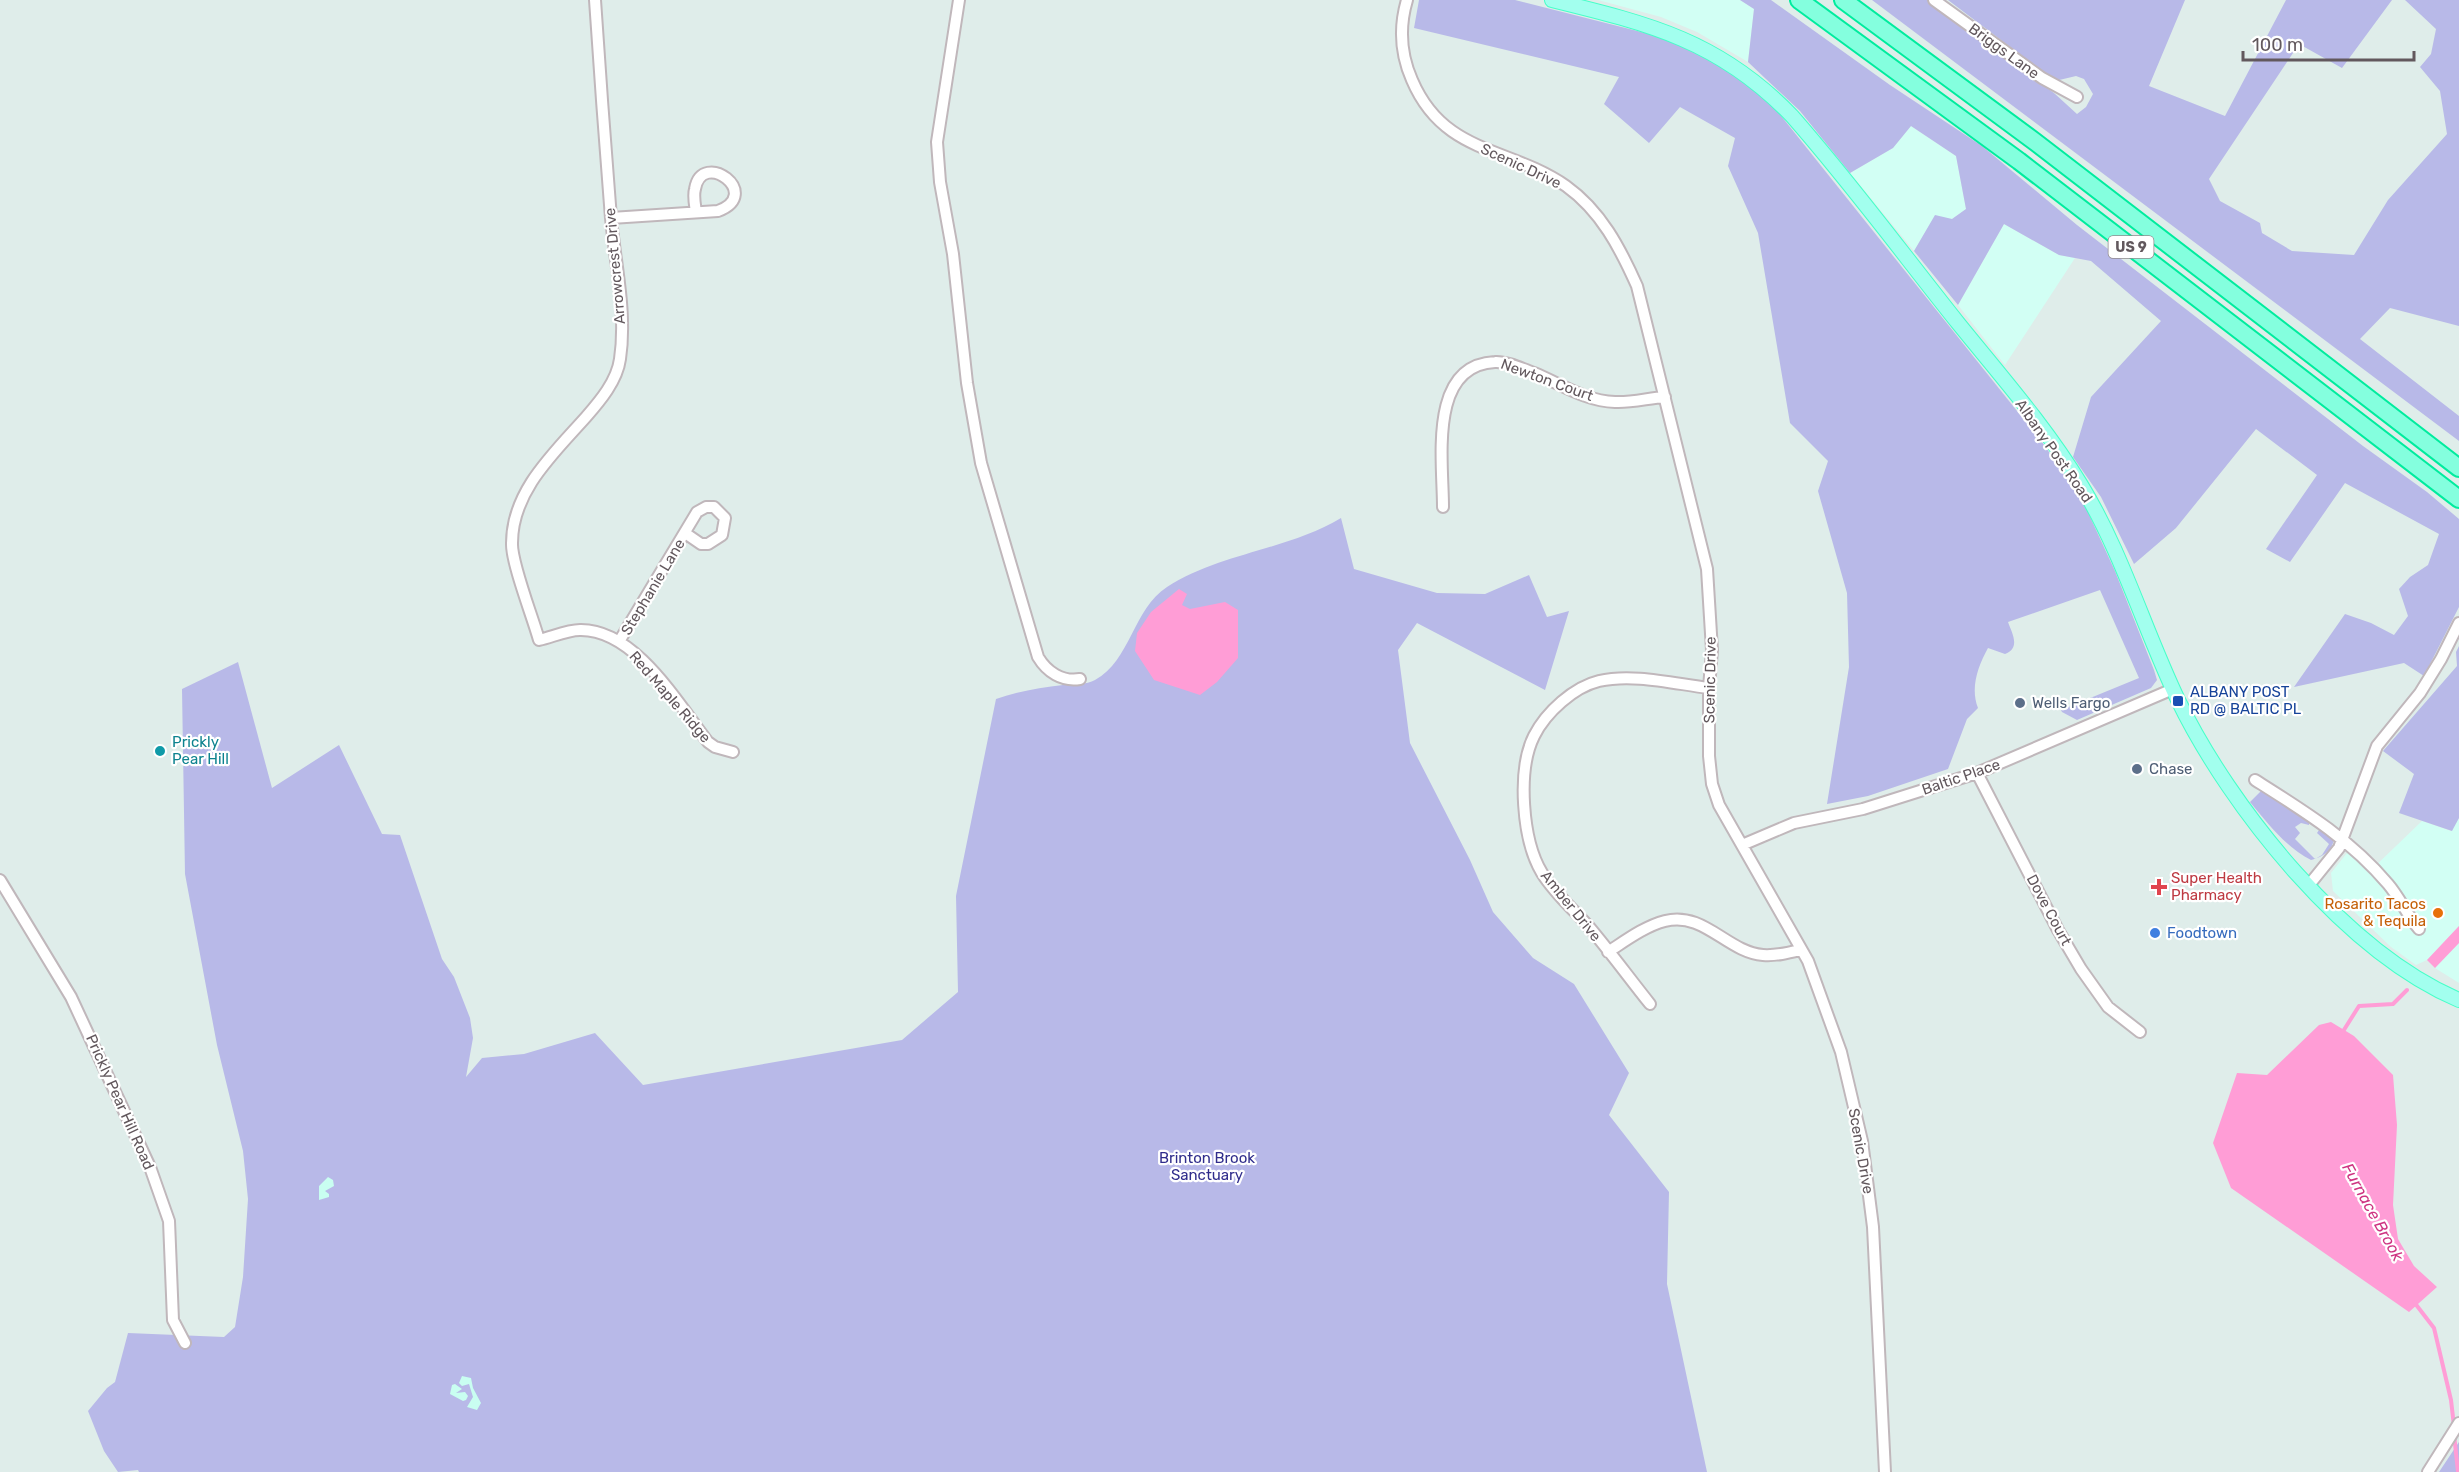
<svg xmlns="http://www.w3.org/2000/svg" width="2459" height="1472" viewBox="0 0 2459 1472" font-family="Rubik,sans-serif">
<style>
.commercial{fill:#d2fff4}
.green{fill:#b8b9e8}
.sand{fill:#c9fef1}
.water{fill:#ff9dd6}
.lines{fill:none;stroke-linecap:round;stroke-linejoin:round}
.stream{stroke:#ff9dd6;stroke-width:4}
.minor-casing{stroke:#c0b7bb;stroke-width:14}
.major-casing{stroke:#46ffc8;stroke-width:16}
.highway-casing{stroke:#00ec9e;stroke-width:20}
.minor{stroke:#fff;stroke-width:10}
.major{stroke:#a2ffee;stroke-width:14}
.highway{stroke:#84ffde;stroke-width:16}
.transit-dot{fill:#1a4fb4;stroke:#fff;stroke-width:2}
.service-dot{fill:#5c6f8a;stroke:#fff;stroke-width:2}
.culture-dot{fill:#0f9aa8;stroke:#fff;stroke-width:2}
.health-dot{fill:#e0444e;stroke:#fff;stroke-width:2}
.food-dot{fill:#e8710a;stroke:#fff;stroke-width:2}
.shop-dot{fill:#3f7fe0;stroke:#fff;stroke-width:2}
.labels{text-anchor:middle;dominant-baseline:central;stroke-width:4.5;stroke-linejoin:round;paint-order:stroke}
.shield{fill:#fff;stroke:#918a8e;stroke-width:1.5}
.shield-label{font-size:14px;font-weight:bold;fill:#62585d}
.street-label{font-size:15px;fill:#62585d;stroke:#fff}
.transit-label{font-size:15px;fill:#164399;stroke:#fff;text-anchor:start}
.service-label{font-size:15px;fill:#4e5e75;stroke:#fff;text-anchor:start}
.culture-label{font-size:15px;fill:#0d838f;stroke:#fff;text-anchor:start}
.health-label{font-size:15px;fill:#be3a42;stroke:#fff;text-anchor:start}
.food-label{font-size:15px;fill:#c56008;stroke:#fff;text-anchor:end}
.shop-label{font-size:15px;fill:#366cbe;stroke:#fff;text-anchor:start}
.park-label{font-size:15px;fill:#302d8c;stroke:#fff}
.water-label{font-size:16px;font-style:italic;fill:#ce3482;stroke:#fff}
</style>
<rect width="100%" height="100%" fill="#dfedea"/>
<path class="commercial" d="M 1598,0 L 1740,0 L 1754,9 L 1748,62 L 1697,32 L 1661,17 Z
M 1911,126 L 1956,156 L 1966,209 L 1952,219 L 1935,216 L 1914,251 L 1850,173 L 1893,148 Z
M 2004,224 L 2059,255 L 2075,258 L 2005,365 L 1958,305 Z
M 2459,818 L 2459,926 L 2427,960 L 2416,965 L 2391,947 L 2333,891 L 2331,873 L 2347,853 L 2354,856 L 2369,872 L 2422,821 L 2451,831 Z
M 2459,943 L 2459,983 L 2435,968 Z"/>
<path class="green" d="M 1419,0 L 1515,0 L 1661,37 L 1694,50 L 1734,73 L 1774,107 L 2045,446 L 2086,508 L 2115,571 L 2154,670 L 2157,680 L 2151,688 L 2077,720 L 2062,712 L 2061,710 L 2139,678 L 2100,590 L 2008,622 C 2012,633 2021,648 2005,654 L 1988,648 C 1978,666 1970,688 1978,708 L 1967,719 L 1948,769 L 1868,796 L 1827,804 L 1849,667 L 1847,593 L 1818,491 L 1828,461 L 1790,423 L 1758,233 L 1728,166 L 1735,138 L 1680,107 L 1649,143 L 1604,104 L 1619,77 L 1414,28 Z
M 1740,0 L 1771,0 L 1890,85 L 1982,146 L 2077,225 L 2363,446 L 2427,492 L 2459,519 L 2459,607 L 2424,676 L 2404,663 L 2294,687 L 2345,614 L 2371,623 L 2394,635 L 2408,616 L 2399,589 L 2410,577 L 2428,565 L 2439,534 L 2345,483 L 2290,562 L 2266,549 L 2317,475 L 2256,429 L 2176,528 L 2134,564 L 2101,497 L 2073,457 L 2091,397 L 2161,321 L 2091,261 L 2059,255 L 2004,224 L 1958,305 L 1914,251 L 1935,215 L 1952,219 L 1966,209 L 1956,156 L 1911,126 L 1893,148 L 1850,173 L 1800,111 L 1748,62 L 1754,9 Z
M 1872,0 L 1927,0 L 2054,93 L 2077,114 L 2086,107 L 2093,94 L 2084,79 L 2076,76 L 2055,81 L 1948,0 L 2185,0 L 2149,86 L 2225,116 L 2286,0 L 2392,0 L 2342,68 L 2299,44 L 2209,179 L 2220,201 L 2260,223 L 2262,233 L 2292,251 L 2354,255 L 2388,200 L 2447,134 L 2440,91 L 2420,67 L 2431,54 L 2436,29 L 2405,0 L 2459,0 L 2459,326 L 2390,308 L 2360,339 L 2459,416 L 2459,441 Z
M 1341,518 L 1354,569 L 1437,593 L 1485,594 L 1529,575 L 1547,617 L 1569,611 L 1545,690 L 1417,623 L 1398,650 L 1410,743 L 1470,860 L 1493,912 L 1533,958 L 1574,984 L 1629,1073 L 1609,1115 L 1669,1192 L 1667,1284 L 1707,1472 L 139,1472 L 138,1470 L 118,1472 L 104,1451 L 88,1411 L 107,1388 L 115,1382 L 128,1333 L 224,1337 L 235,1327 L 243,1277 L 248,1199 L 243,1151 L 217,1045 L 185,874 L 182,689 L 238,662 L 272,788 L 339,745 L 382,834 L 400,835 L 442,959 L 454,977 L 470,1018 L 473,1038 L 466,1077 L 482,1058 L 524,1054 L 595,1033 L 643,1085 L 902,1040 L 958,992 L 956,896 L 996,699 C 1018,691 1040,688 1063,685 C 1072,684 1087,685 1095,680 C 1131,660 1133,609 1167,587 C 1220,553 1288,550 1341,518 Z
M 2459,646 L 2459,818 L 2452,831 L 2399,813 L 2414,774 L 2383,751 L 2457,666 L 2456,652 Z
M 2261,791 L 2309,821 L 2309,825 L 2301,823 L 2295,827 L 2300,833 L 2295,839 L 2315,859 L 2322,855 L 2329,844 L 2317,833 L 2319,830 L 2322,829 L 2334,838 C 2333,851 2322,857 2311,860 C 2286,847 2269,825 2250,802 Z
M 2459,1442 L 2459,1472 L 2439,1472 Z"/>
<path class="sand" d="M 328,1177 L 333,1180 L 334,1186 L 325,1191 L 329,1194 L 329,1197 L 319,1200 L 319,1186 Z
M 462,1376 L 471,1378 L 473,1388 L 481,1403 L 477,1410 L 467,1407 L 473,1397 L 469,1384 L 462,1386 L 459,1383 Z
M 455,1384 L 462,1389 L 456,1393 L 465,1392 L 468,1396 L 466,1400 L 463,1401 L 450,1394 L 452,1385 Z"/>
<path class="water" d="M 1179,589 L 1187,594 L 1182,605 L 1190,609 L 1225,602 L 1238,610 L 1238,658 L 1217,682 L 1200,695 L 1154,680 L 1135,651 L 1137,633 L 1151,612 Z
M 2459,926 L 2459,943 L 2435,968 L 2427,960 Z
M 2331,1022 L 2354,1036 L 2393,1075 L 2397,1125 L 2393,1205 L 2398,1239 L 2414,1266 L 2437,1287 L 2409,1312 L 2231,1188 L 2213,1143 L 2237,1073 L 2267,1075 L 2319,1025 Z"/>
<g class="lines">
<path class="stream" d="M 2342,1033 L 2359,1006 L 2393,1004 L 2407,990
M 2414,1302 L 2434,1328 L 2451,1400 L 2454,1426
M 2454,1434 L 2458,1472"/>
<defs>
<path id="minor" d="M 595,0 C 600,73 605,145 611,218 C 615,264 627,312 620,359 C 617,381 600,401 586,417 C 554,453 512,491 512,543 C 511,562 533,618 539,640 C 552,637 567,630 580,630 C 635,629 678,704 708,742 L 715,747 L 733,752
M 959,0 L 937,142 L 940,182 L 953,254 L 967,383 L 981,463 L 1038,657 C 1047,672 1062,682 1080,679
M 1407,0 C 1399,27 1401,55 1412,80 C 1444,155 1508,146 1566,186 C 1601,211 1620,248 1637,286 L 1707,569 L 1712,650 L 1709,688 L 1709,756 L 1712,784 L 1719,805 L 1808,961 L 1841,1052 L 1862,1141 L 1873,1227 L 1885,1472
M 1934,0 L 2042,78 L 2077,97
M 611,218 L 718,211 C 764,194 702,148 695,189 C 693,196 695,205 696,212
M 1443,507 C 1443,460 1428,365 1495,362 C 1506,361 1523,369 1534,373 C 1561,384 1585,401 1615,402 C 1631,403 1649,398 1665,397
M 620,640 L 697,512 L 706,507 L 714,507 L 725,518 L 722,535 L 708,544 L 701,544 L 685,533
M 1977,773 L 2058,930 L 2081,969 L 2108,1007 L 2140,1032
M 2255,780 C 2304,811 2350,839 2388,884 C 2400,898 2407,915 2419,929
M 1742,845 L 1794,823 L 1863,809 L 1977,773 L 2173,689
M 0,880 L 71,997 L 150,1167 L 169,1221 L 173,1320 L 185,1343
M 2309,885 L 2339,848 L 2377,746 L 2420,693 L 2441,659 L 2459,623
M 1608,952 C 1625,941 1645,926 1665,921 C 1704,911 1727,952 1763,955 C 1776,956 1788,953 1800,950
M 1650,1004 C 1630,979 1611,953 1590,928 C 1574,910 1555,894 1542,873 C 1522,840 1517,770 1534,736 C 1546,712 1574,687 1599,681 C 1633,673 1675,684 1709,688
M 2428,1472 L 2459,1423"/>
<path id="major" d="M 1552,0 C 1650,24 1720,41 1792,116 C 1850,182 1903,254 1958,323 C 2000,375 2046,427 2081,485 C 2122,552 2144,629 2178,700 C 2231,809 2346,952 2459,1000"/>
<path id="highway" d="M 1799,0 L 2019,161 L 2459,499
M 1843,0 L 2034,141 L 2459,468"/>
</defs>
<use href="#minor" class="minor-casing"/>
<use href="#major" class="major-casing"/>
<use href="#highway" class="highway-casing"/>
<use href="#minor" class="minor"/>
<use href="#major" class="major"/>
<use href="#highway" class="highway"/>
</g>
<rect class="transit-dot" x="2172" y="695" width="12" height="12" rx="3"/>
<g class="service-dot">
<circle cx="2020" cy="703" r="6"/>
<circle cx="2137" cy="769" r="6"/>
</g>
<circle class="culture-dot" cx="160" cy="751" r="6"/>
<path class="health-dot" d="M2156 878h6v6h6v6h-6v6h-6v-6h-6v-6h6z"/>
<circle class="food-dot" cx="2438" cy="913" r="6"/>
<circle class="shop-dot" cx="2155" cy="933" r="6"/>
<g class="labels">
<rect class="shield" x="2108.5" y="236" width="45" height="22" rx="4.5"/>
<g class="shield-label">
<text x="2131" y="247">US 9</text>
</g>
<g class="street-label">
<text transform="translate(2004 51) rotate(36)">Briggs Lane</text>
<text transform="translate(1521 166) rotate(25)">Scenic Drive</text>
<text transform="translate(615 266) rotate(-95)">Arrowcrest Drive</text>
<text transform="translate(1547 380) rotate(20)">Newton Court</text>
<text transform="translate(2054 451) rotate(55)">Albany Post Road</text>
<text transform="translate(653 587) rotate(-59)">Stephanie Lane</text>
<text transform="translate(1710 680) rotate(-89)">Scenic Drive</text>
<text transform="translate(670 697) rotate(49)">Red Maple Ridge</text>
<text transform="translate(1961 777) rotate(-19)">Baltic Place</text>
<text transform="translate(1571 906) rotate(51)">Amber Drive</text>
<text transform="translate(2049 910) rotate(62)">Dove Court</text>
<text transform="translate(120 1102) rotate(66)">Prickly Pear Hill Road</text>
<text transform="translate(1861 1151) rotate(80)">Scenic Drive</text>
</g>
<g class="transit-label">
<text x="2190" y="692">ALBANY POST<tspan x="2190" dy="17">RD @ BALTIC PL</tspan></text>
</g>
<g class="service-label">
<text x="2032" y="703">Wells Fargo</text>
<text x="2149" y="769">Chase</text>
</g>
<g class="culture-label">
<text x="172" y="742">Prickly<tspan x="172" dy="17">Pear Hill</tspan></text>
</g>
<g class="health-label">
<text x="2171" y="878">Super Health<tspan x="2171" dy="17">Pharmacy</tspan></text>
</g>
<g class="food-label">
<text x="2426" y="904">Rosarito Tacos<tspan x="2426" dy="17">&amp; Tequila</tspan></text>
</g>
<g class="shop-label">
<text x="2167" y="933">Foodtown</text>
</g>
<g class="park-label">
<text x="1207" y="1158">Brinton Brook<tspan x="1207" dy="17">Sanctuary</tspan></text>
</g>
<g class="water-label">
<text transform="translate(2373 1212) rotate(61)">Furnace Brook</text>
</g>
</g>
<path d="M2243 51v9h171v-9" fill="none" stroke="#62585d" stroke-width="3"/>
<text x="2252" y="51" font-size="18" fill="#62585d" stroke="#ffffff" stroke-width="4.5" paint-order="stroke">100 m</text>
</svg>
